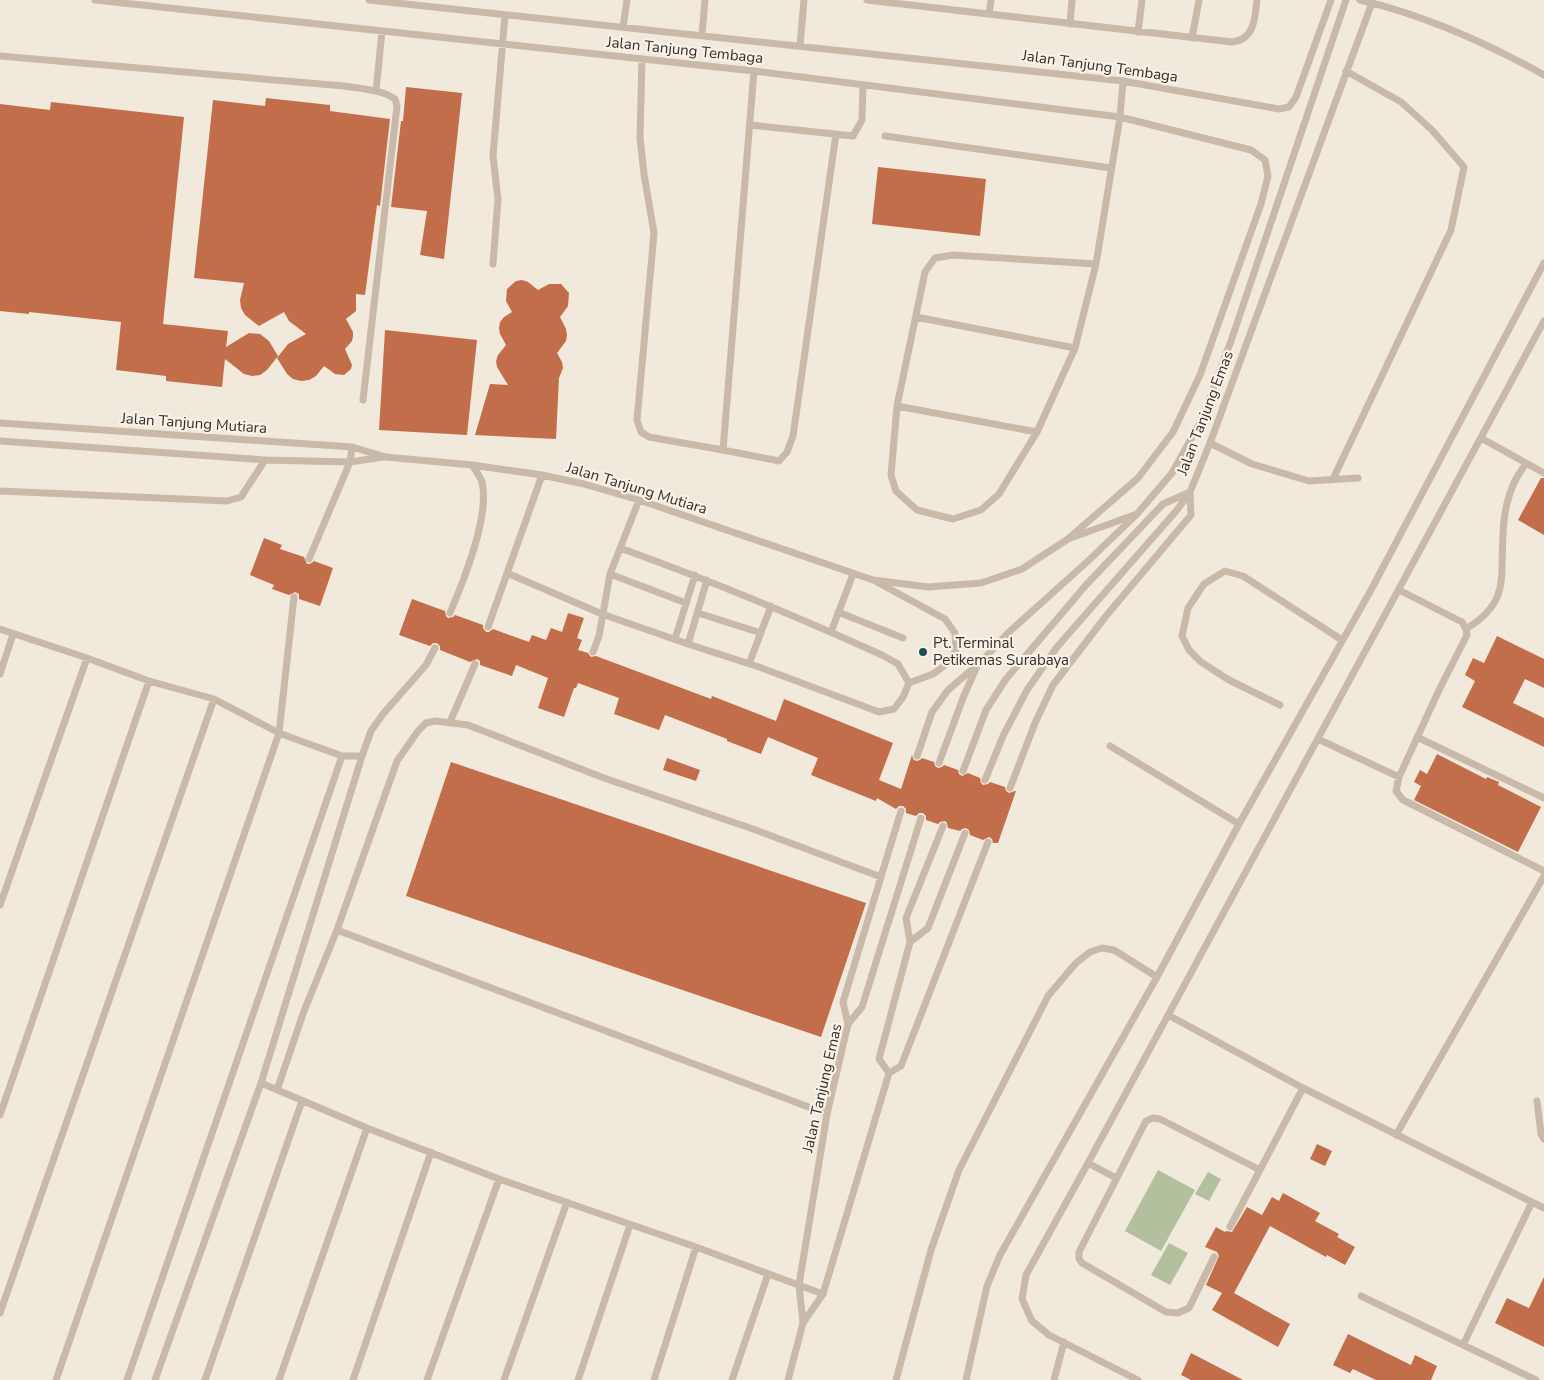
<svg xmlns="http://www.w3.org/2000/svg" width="1544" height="1380" viewBox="0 0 1544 1380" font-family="'Nunito Sans',sans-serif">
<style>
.grass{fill:#b2c09d}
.building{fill:#c26e4a}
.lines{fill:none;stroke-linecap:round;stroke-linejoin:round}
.lane{stroke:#c9b9a9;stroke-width:7}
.poi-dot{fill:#1f4f56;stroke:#f9f2e9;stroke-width:2}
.labels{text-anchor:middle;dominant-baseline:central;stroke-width:4.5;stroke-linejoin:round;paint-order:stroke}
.street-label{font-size:15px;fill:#362d28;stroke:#f9f2e9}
.poi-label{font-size:15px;fill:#362d28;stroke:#f9f2e9;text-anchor:start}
</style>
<rect width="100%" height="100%" fill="#f1e9dc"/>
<path class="grass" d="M 1158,1170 L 1195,1190 L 1161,1251 L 1125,1231 Z
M 1208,1172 L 1221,1179 L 1209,1201 L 1195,1194 Z
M 1169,1243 L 1188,1253 L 1170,1285 L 1151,1275 Z"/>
<path class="building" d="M 406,87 L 462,93 L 444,259 L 420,255 L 427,211 L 391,207 L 401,121 L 403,121 Z
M 266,98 L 330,105 L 330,111 L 390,119 L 380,206 L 377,205 L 365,295 L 356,294 L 356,311 L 346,319 L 353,332 L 353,336 L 352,341 L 345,349 L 352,365 L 351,369 L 344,375 L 335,374 L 324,366 L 316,376 L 309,380 L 301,381 L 293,379 L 287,374 L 277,358 L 288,344 L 306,334 L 289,321 L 284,312 L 259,326 L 245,315 L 241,308 L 240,300 L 244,283 L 194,278 L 213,100 L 265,106 Z
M 51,102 L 184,117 L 163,324 L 228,331 L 226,347 L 249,333 L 260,334 L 269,341 L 278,356 L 267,370 L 260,375 L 252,376 L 244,374 L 225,359 L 222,387 L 166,381 L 166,376 L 116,370 L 121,322 L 29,312 L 29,314 L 0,311 L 0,104 L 50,110 Z
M 878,167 L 986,179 L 980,236 L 872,224 Z
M 522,280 L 528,282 L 538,290 L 549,284 L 561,284 L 569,293 L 568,306 L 560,317 L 566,329 L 567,335 L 566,341 L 557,353 L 562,362 L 563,368 L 559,378 L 556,439 L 475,435 L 490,384 L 508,385 L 497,367 L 496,361 L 498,355 L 506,345 L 500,334 L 499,328 L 500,322 L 504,317 L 512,312 L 506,301 L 507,289 L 516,281 Z
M 385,330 L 477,340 L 467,435 L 379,430 Z
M 1541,478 L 1544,478 L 1544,535 L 1518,520 Z
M 264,538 L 282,545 L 280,549 L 304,557 L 307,564 L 310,564 L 314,561 L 333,568 L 320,606 L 299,599 L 299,594 L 295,592 L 289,595 L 272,589 L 274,585 L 250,575 Z
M 412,599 L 445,611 L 446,616 L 448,618 L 453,617 L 455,615 L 483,625 L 483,628 L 486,632 L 489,632 L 493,629 L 529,642 L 532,635 L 546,640 L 551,628 L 562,632 L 568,613 L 584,618 L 577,638 L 582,640 L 578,650 L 588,653 L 591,657 L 596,656 L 711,699 L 712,696 L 776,721 L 784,699 L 893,743 L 879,780 L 901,789 L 912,755 L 913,759 L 916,761 L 920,760 L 922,758 L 934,762 L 935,766 L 938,768 L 942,767 L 944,765 L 958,770 L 959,774 L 962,776 L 968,773 L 980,778 L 981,783 L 983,785 L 988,784 L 990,782 L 1005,787 L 1006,791 L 1009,793 L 1015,791 L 1016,791 L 998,843 L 993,843 L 992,839 L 989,837 L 983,840 L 970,835 L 969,830 L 966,828 L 962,829 L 960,831 L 948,828 L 947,823 L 945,821 L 940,822 L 938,824 L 926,820 L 926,816 L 923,813 L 919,813 L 916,816 L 906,813 L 906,809 L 903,806 L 899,806 L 896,809 L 877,798 L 876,801 L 811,775 L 818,758 L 768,737 L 761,754 L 727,741 L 727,739 L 665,715 L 659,730 L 614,714 L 619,698 L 578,683 L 576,688 L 574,688 L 564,717 L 538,708 L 548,678 L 516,665 L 512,676 L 480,665 L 480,661 L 477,659 L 470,662 L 440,650 L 440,646 L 437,643 L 433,643 L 430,646 L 399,635 Z
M 1497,636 L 1544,659 L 1544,688 L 1525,679 L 1513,703 L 1544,718 L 1544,747 L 1462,707 L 1475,681 L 1465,675 L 1473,658 L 1484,663 Z
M 1437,754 L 1486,779 L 1487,777 L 1499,782 L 1498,785 L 1541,807 L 1518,852 L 1414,800 L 1421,786 L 1414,782 L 1420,770 L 1427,774 Z
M 667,758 L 700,770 L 696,781 L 663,770 Z
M 451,762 L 866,903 L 821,1037 L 406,896 Z
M 1317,1144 L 1332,1151 L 1325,1166 L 1310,1159 Z
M 1283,1193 L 1320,1213 L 1315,1221 L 1339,1234 L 1337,1237 L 1355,1247 L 1345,1265 L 1327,1255 L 1326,1257 L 1270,1226 L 1234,1293 L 1290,1324 L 1278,1347 L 1212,1310 L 1222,1293 L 1206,1285 L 1219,1256 L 1217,1252 L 1205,1247 L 1216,1227 L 1225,1232 L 1226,1231 L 1232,1232 L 1247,1207 L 1262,1215 L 1272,1197 L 1279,1201 Z
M 1544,1277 L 1544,1347 L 1495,1323 L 1507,1298 L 1529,1308 Z
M 1348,1334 L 1411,1365 L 1415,1355 L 1437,1366 L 1431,1380 L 1376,1380 L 1353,1369 L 1350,1373 L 1333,1365 Z
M 1191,1353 L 1243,1380 L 1191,1380 L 1181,1375 Z"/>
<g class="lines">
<path class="lane" d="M 95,0 L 754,71 L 1120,117 L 1251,150 L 1265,160 L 1268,176 L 1261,204 L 1200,375 L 1173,432 L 1138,478 L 1068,539
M 369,0 L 1123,81 L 1279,109 L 1289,107 L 1296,97 L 1331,0
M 867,0 L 1232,42 C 1254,40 1255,19 1257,0
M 1360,0 C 1424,15 1487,43 1544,75
M 989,14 L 991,0
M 1070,24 L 1072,0
M 623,27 L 627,0
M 1138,32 L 1142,0
M 702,35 L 705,0
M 1192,38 L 1199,0
M 800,46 L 804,0
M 0,56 L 344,86 C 361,89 380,89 395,99 L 397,106 L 363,400
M 642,59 L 640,138 L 644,174 L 654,233 L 637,420 L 641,432 L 649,437 L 723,450
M 754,71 L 723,450 L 779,461 L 787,452 L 793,436 L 836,134
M 376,91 L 382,31
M 750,125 L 853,136 L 862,120 L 863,85
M 885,136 L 1111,168
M 493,264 L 498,199 L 493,156 L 505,15
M 1096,264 L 953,255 L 935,258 L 925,272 L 897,406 L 891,475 L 896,491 L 917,510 L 953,519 L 981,510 L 999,494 L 1037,432 L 1075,348 L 1096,264 L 1120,117 L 1123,81
M 916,317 L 1075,348
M 897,406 L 1037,432
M 0,423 L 352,447 L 386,457 L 472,465 L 542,475 L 584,484 L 639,500 L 873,580 L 928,587 L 981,583 L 1022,569 L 1068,539 L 1137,514
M 1481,438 L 1544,473
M 0,441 L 265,460 L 350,462 L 383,457
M 1210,443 L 1252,464 L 1309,481 L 1358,478
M 1333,479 L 1451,230 L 1464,167 L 1432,130 L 1401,102 L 1346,71
M 0,491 L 227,501 L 241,497 L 265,460
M 620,548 C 709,580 796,616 882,655 L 898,664 L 909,683 L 903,697 L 894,709 L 879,712 L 759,667 L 688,644 L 707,580
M 309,559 L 350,462 L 352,447
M 507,573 L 602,614 L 688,644
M 610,574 L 686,603
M 877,582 L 945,619 L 955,633 L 956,650 L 948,663 L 933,674 L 909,683
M 838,612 L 903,638
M 450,613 C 464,580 490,516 482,482 C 480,476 475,470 472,465
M 698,613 L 761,633
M 488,627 L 542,475
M 0,629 L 87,658 L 149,681 L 214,699 L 279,733 L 342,756 L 362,756 L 261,1083 L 155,1380
M 1466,629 C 1510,602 1500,579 1503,535 C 1503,519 1507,498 1514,483 C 1517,476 1522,470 1526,463
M 831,632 L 853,574
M 675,639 L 695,575
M 593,652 L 599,636 L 610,574 L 639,500
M 749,664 L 771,606
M 0,674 L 13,634
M 1280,705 L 1229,680 L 1201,662 L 1189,650 L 1182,636 L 1188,608 L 1204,584 L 1225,571 L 1243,576 L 1342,640
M 450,722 L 475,664
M 1417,737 L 1544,798
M 1318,739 L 1399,777 L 1440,688 L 1467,635 L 1466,629 L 1462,622 L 1399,590
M 1110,746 L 1239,824
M 362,756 L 371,731 L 383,714 L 426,665 L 435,648
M 917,756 L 932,712 L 948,690 L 975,667
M 939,763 L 963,698 L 977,666 L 1009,632 L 1088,561 L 1137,514 L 1172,473 L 1201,421 L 1231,341 L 1346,0
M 963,771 L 986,710 L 1006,679 L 1086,585 L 1163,504 L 1190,492 L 1210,443 L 1373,0
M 1399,777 L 1396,791 L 1403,800 L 1544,871
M 985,780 L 1003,736 L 1027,690 L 1057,647 L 1177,510 L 1190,492
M 1010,788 L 1035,723 L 1053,685 L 1106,616 L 1191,515 L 1190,492
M 0,905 L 87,658
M 337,930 L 827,1114
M 910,942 L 906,918 L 943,826
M 1168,1015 L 1303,1088 L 1544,1208
M 848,1024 L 843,1002 L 901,811
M 889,1073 L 879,1059 L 910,942 L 928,928 L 965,833
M 261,1083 L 367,1128 L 499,1179 L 696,1247 L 823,1294
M 277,1090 L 304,1011 L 337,930 L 397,761 L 418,731 L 426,723 L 435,721 L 468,725 L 604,778 L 753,829 L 881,877
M 1537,1101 L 1541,1134 L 1544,1139
M 0,1115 L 149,681
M 1396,1135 L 1544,876
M 1088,1163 L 1116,1178
M 1230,1227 L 1303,1088
M 1214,1257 L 1189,1308 L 1178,1313 L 1166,1312 L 1082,1263 L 1079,1259 L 1079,1252 L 1146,1121 L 1153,1118 L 1160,1119 L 1260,1170
M 1361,1296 L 1536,1380
M 0,1313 L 214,699
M 803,1323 L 799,1285 L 827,1114 L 848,1024 L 862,1007 L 921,818
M 1463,1345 L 1532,1202
M 56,1380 L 279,733 L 294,597
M 127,1380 L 342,756
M 205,1380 L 302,1101
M 279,1380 L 367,1128
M 353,1380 L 431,1152
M 427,1380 L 499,1179
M 504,1380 L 567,1202
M 578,1380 L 630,1225
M 654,1380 L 696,1247
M 732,1380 L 768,1274
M 788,1380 L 803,1323 L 823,1294 L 889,1073 L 901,1066 L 988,842
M 896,1380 L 931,1250 L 959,1170 L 1048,996 L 1076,963 L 1090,952 L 1102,948 L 1114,950 L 1157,977
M 966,1380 L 987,1286 L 1000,1255 L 1157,977 L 1239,824 L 1371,590 L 1544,263
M 1054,1380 L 1064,1342
M 1138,1380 L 1049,1335 L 1032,1321 L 1022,1299 L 1026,1275 L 1088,1163 L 1544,321"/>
</g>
<circle class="poi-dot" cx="923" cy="652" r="5"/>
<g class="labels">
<g class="street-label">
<text transform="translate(685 50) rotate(6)">Jalan Tanjung Tembaga</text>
<text transform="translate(1100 66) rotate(8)">Jalan Tanjung Tembaga</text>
<text transform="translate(1205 413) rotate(-69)">Jalan Tanjung Emas</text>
<text transform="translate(194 423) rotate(4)">Jalan Tanjung Mutiara</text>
<text transform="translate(637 488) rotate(17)">Jalan Tanjung Mutiara</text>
<text transform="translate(822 1088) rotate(-77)">Jalan Tanjung Emas</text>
</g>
<g class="poi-label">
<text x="933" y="643">Pt. Terminal<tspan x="933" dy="17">Petikemas Surabaya</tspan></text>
</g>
</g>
</svg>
